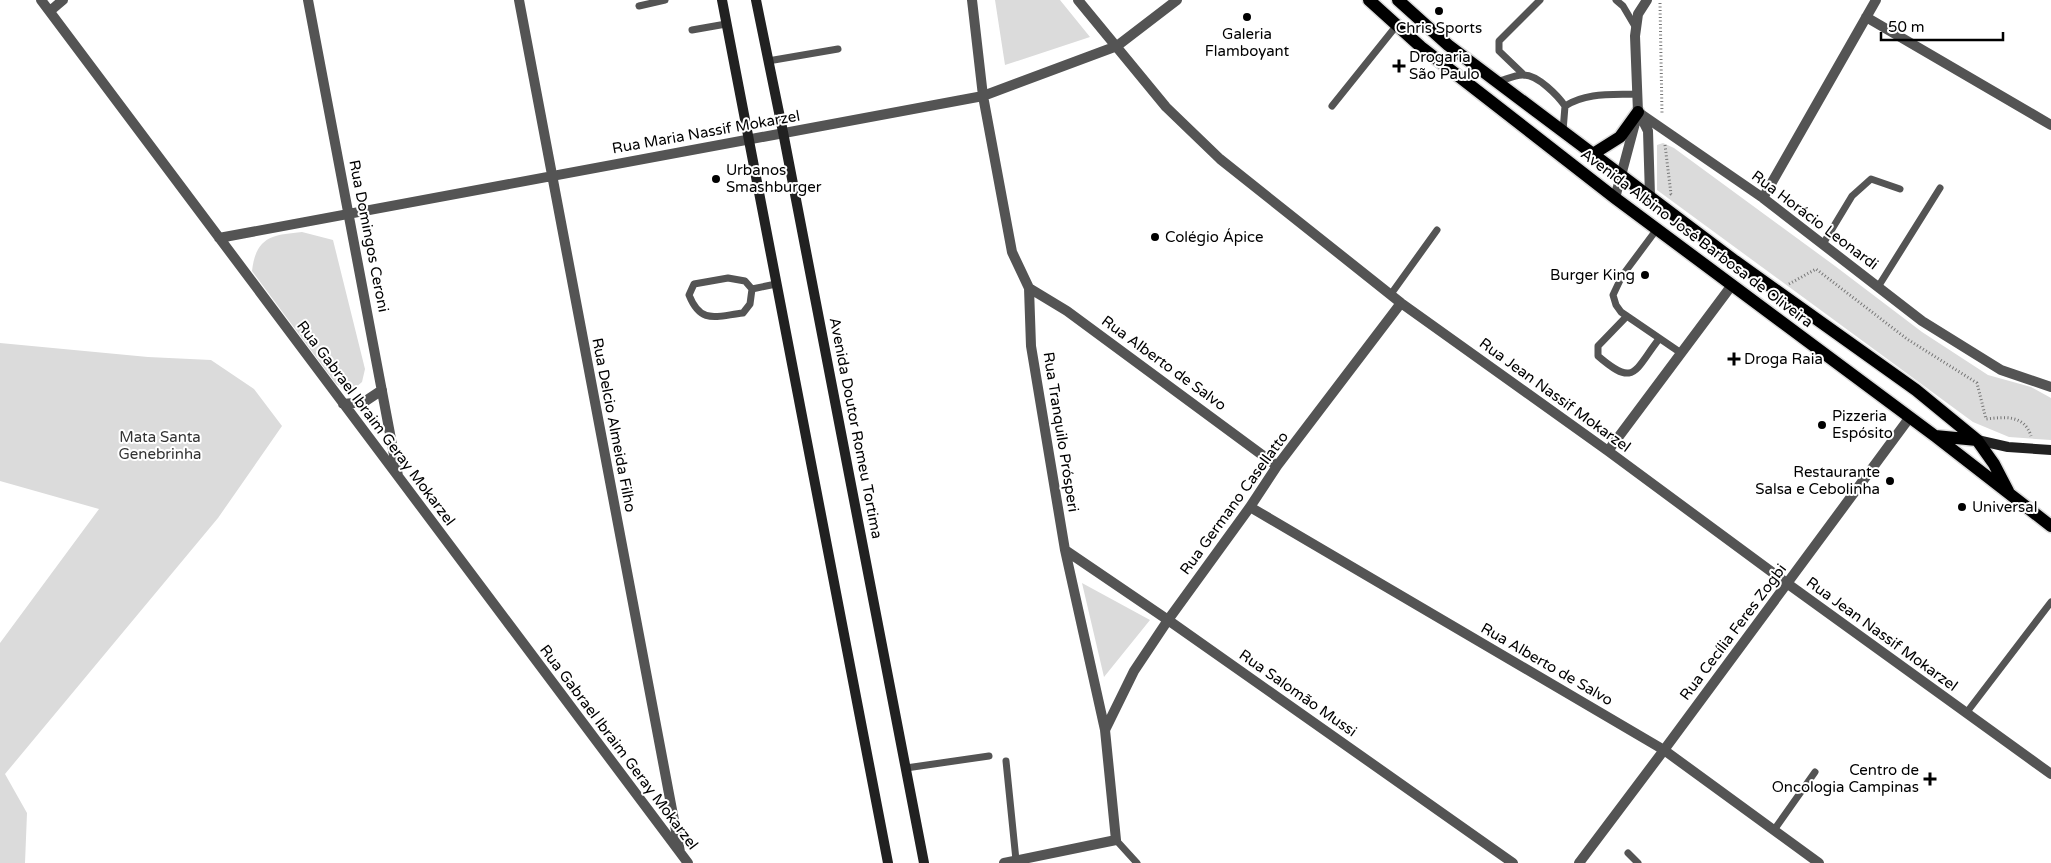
<svg xmlns="http://www.w3.org/2000/svg" width="2051" height="863" viewBox="0 0 2051 863" font-family="'Varela Round',sans-serif">
<style>
.green{fill:#dbdbdb}
.lines{fill:none;stroke-linecap:round;stroke-linejoin:round}
.primary-casing{stroke:#dbdbdb;stroke-width:15}
.path{stroke:#767676;stroke-width:3;stroke-dasharray:1 2.5;stroke-linecap:butt}
.service{stroke:#545454;stroke-width:7}
.minor{stroke:#545454;stroke-width:10}
.secondary{stroke:#212121;stroke-width:10}
.primary{stroke:#000;stroke-width:12}
.poi-dot{fill:#000;stroke:#fff;stroke-width:2}
.labels{text-anchor:middle;dominant-baseline:central;stroke-width:4;stroke-linejoin:round;paint-order:stroke}
.poi-label{font-size:15px;fill:#000;stroke:#fff;text-anchor:start}
.street-label{font-size:15px;fill:#000;stroke:#fff}
.park-label{font-size:15px;fill:#323232;stroke:#fff}
</style>
<rect width="100%" height="100%" fill="#fff"/>
<path class="green" d="M 995,0 L 1060,0 L 1090,37 L 1005,65 Z
M 1663,143 L 1674,148 L 1835,266 L 1922,332 L 1988,375 L 2031,387 L 2051,398 L 2051,440 L 2009,437 L 1973,422 L 1657,190 L 1657,145 Z
M 302,232 L 333,240 L 365,369 L 362,382 L 355,388 L 345,390 L 336,384 L 252,271 C 256,236 273,235 302,232 Z
M 0,343 L 148,357 L 211,360 L 254,389 L 282,426 L 218,518 L 5,774 L 27,813 L 25,863 L 0,863 L 0,643 L 99,509 L 0,481 Z
M 1082,583 L 1150,620 L 1104,677 Z"/>
<g class="lines">
<defs>
<path id="primary" d="M 1369,0 L 1421,47 L 1615,198 L 1935,436 L 2051,526
M 1398,0 L 1448,45 L 1593,154 L 1735,261 L 1916,390 L 1977,440 L 1994,464 L 2008,491
M 1593,154 L 1620,137 L 1638,112
M 1935,436 L 1977,440"/>
</defs>
<use href="#primary" class="primary-casing"/>
<path class="path" d="M 1660,3 L 1662,114
M 1665,145 L 1671,194 L 1673,195
M 1789,284 L 1816,269 L 1907,339 L 1977,383 L 1986,419 C 2004,417 2024,414 2031,436"/>
<path class="service" d="M 1616,0 L 1623,6 L 1636,28
M 639,6 L 665,0
M 692,30 L 726,24
M 768,61 L 838,49
M 1524,75 L 1499,51 L 1499,41 L 1540,0
M 1497,82 C 1505,80 1516,74 1524,75 C 1538,75 1558,96 1565,106 L 1563,131
M 1332,106 L 1397,25
M 1565,106 C 1587,92 1612,95 1637,94
M 1657,229 L 1622,276 L 1613,295 L 1616,305 L 1621,312 L 1681,353
M 1823,244 L 1852,196 L 1871,179 L 1900,189
M 728,278 L 745,281 L 752,289 L 750,304 L 743,313 C 716,316 701,325 689,295 L 694,284 Z
M 1878,287 L 1940,188
M 752,289 L 776,284
M 1391,294 L 1437,230
M 1627,316 L 1598,346 L 1598,356 C 1635,388 1634,371 1659,339
M 1967,712 L 2051,602
M 1006,761 L 1016,860
M 906,768 L 989,756
M 1774,830 L 1815,772
M 1116,840 L 1137,863
M 1628,853 L 1638,863"/>
<path class="minor" d="M 41,0 L 688,863
M 308,0 L 398,476
M 519,0 L 680,852
M 972,0 L 983,96 L 1012,252 L 1029,288 L 1031,346 L 1065,550 L 1105,730 L 1116,840 L 1004,863
M 1078,0 L 1166,107 L 1220,159 L 1401,303 L 1608,451 L 1788,584 L 2051,774
M 50,11 L 63,0
M 1866,17 L 2051,125
M 1638,112 L 1763,198 L 1922,321 L 2001,370 L 2051,387
M 1639,113 L 1648,131 L 1650,196
M 1615,198 L 1638,112 L 1635,36 L 1638,14 L 1647,0
M 1763,198 L 1876,0
M 219,238 L 983,96 L 1117,46 L 1177,0
M 1029,288 L 1067,311 L 1277,466
M 343,404 L 364,402 L 382,390
M 1608,451 L 1732,285
M 1250,507 L 1664,750 L 1819,863
M 1065,550 L 1168,620 L 1513,863
M 1105,730 L 1134,671 L 1168,620 L 1250,507 L 1277,466 L 1401,303
M 1579,863 L 1664,750 L 1910,417"/>
<path class="secondary" d="M 722,0 L 888,863
M 756,0 L 783,132 L 924,863
M 1977,440 L 2008,447 L 2051,450"/>
<use href="#primary" class="primary"/>
</g>
<g class="poi-dot">
<circle cx="1439" cy="11" r="5"/>
<circle cx="1247" cy="17" r="5"/>
<path d="M1396.5 58.5h5v5h5v5h-5v5h-5v-5h-5v-5h5z"/>
<circle cx="716" cy="179" r="5"/>
<circle cx="1155" cy="237" r="5"/>
<circle cx="1645" cy="275" r="5"/>
<path d="M1731.5 351.5h5v5h5v5h-5v5h-5v-5h-5v-5h5z"/>
<circle cx="1822" cy="425" r="5"/>
<circle cx="1890" cy="481" r="5"/>
<circle cx="1962" cy="507" r="5"/>
<path d="M1927.5 771.5h5v5h5v5h-5v5h-5v-5h-5v-5h5z"/>
</g>
<g class="labels">
<g class="poi-label">
<text x="1439" y="28" text-anchor="middle">Chris Sports</text>
<text x="1247" y="34" text-anchor="middle">Galeria<tspan x="1247" dy="17">Flamboyant</tspan></text>
<text x="1409" y="57">Drogaria<tspan x="1409" dy="17">São Paulo</tspan></text>
<text x="726" y="170">Urbanos<tspan x="726" dy="17">Smashburger</tspan></text>
<text x="1165" y="237">Colégio Ápice</text>
<text x="1635" y="275" text-anchor="end">Burger King</text>
<text x="1744" y="359">Droga Raia</text>
<text x="1832" y="416">Pizzeria<tspan x="1832" dy="17">Espósito</tspan></text>
<text x="1880" y="472" text-anchor="end">Restaurante<tspan x="1880" dy="17">Salsa e Cebolinha</tspan></text>
<text x="1972" y="507">Universal</text>
<text x="1919" y="770" text-anchor="end">Centro de<tspan x="1919" dy="17">Oncologia Campinas</tspan></text>
</g>
<g class="street-label">
<text transform="translate(706 132) rotate(-10)">Rua Maria Nassif Mokarzel</text>
<text transform="translate(1815 220) rotate(37)">Rua Horácio Leonardi</text>
<text transform="translate(369 236) rotate(79)">Rua Domingos Ceroni</text>
<text transform="translate(1697 238) rotate(37)">Avenida Albino José Barbosa de Oliveira</text>
<text transform="translate(1164 363) rotate(36)">Rua Alberto de Salvo</text>
<text transform="translate(1555 395) rotate(36)">Rua Jean Nassif Mokarzel</text>
<text transform="translate(376 423) rotate(53)">Rua Gabrael Ibraim Geray Mokarzel</text>
<text transform="translate(614 425) rotate(79)">Rua Delcio Almeida Filho</text>
<text transform="translate(856 428) rotate(79)">Avenida Doutor Romeu Tortima</text>
<text transform="translate(1061 432) rotate(81)">Rua Tranquilo Prósperi</text>
<text transform="translate(1234 503) rotate(-54)">Rua Germano Casellatto</text>
<text transform="translate(1733 632) rotate(-53)">Rua Cecília Feres Zogbi</text>
<text transform="translate(1882 634) rotate(36)">Rua Jean Nassif Mokarzel</text>
<text transform="translate(1547 664) rotate(30)">Rua Alberto de Salvo</text>
<text transform="translate(1298 693) rotate(35)">Rua Salomão Mussi</text>
<text transform="translate(619 747) rotate(53)">Rua Gabrael Ibraim Geray Mokarzel</text>
</g>
<g class="park-label">
<text x="160" y="437">Mata Santa<tspan x="160" dy="17">Genebrinha</tspan></text>
</g>
</g>
<path d="M1881 32v8h122v-8" fill="none" stroke="#000000" stroke-width="2.5"/>
<text x="1888" y="32" font-size="15" fill="#000000" stroke="#ffffff" stroke-width="4" paint-order="stroke">50 m</text>
</svg>
